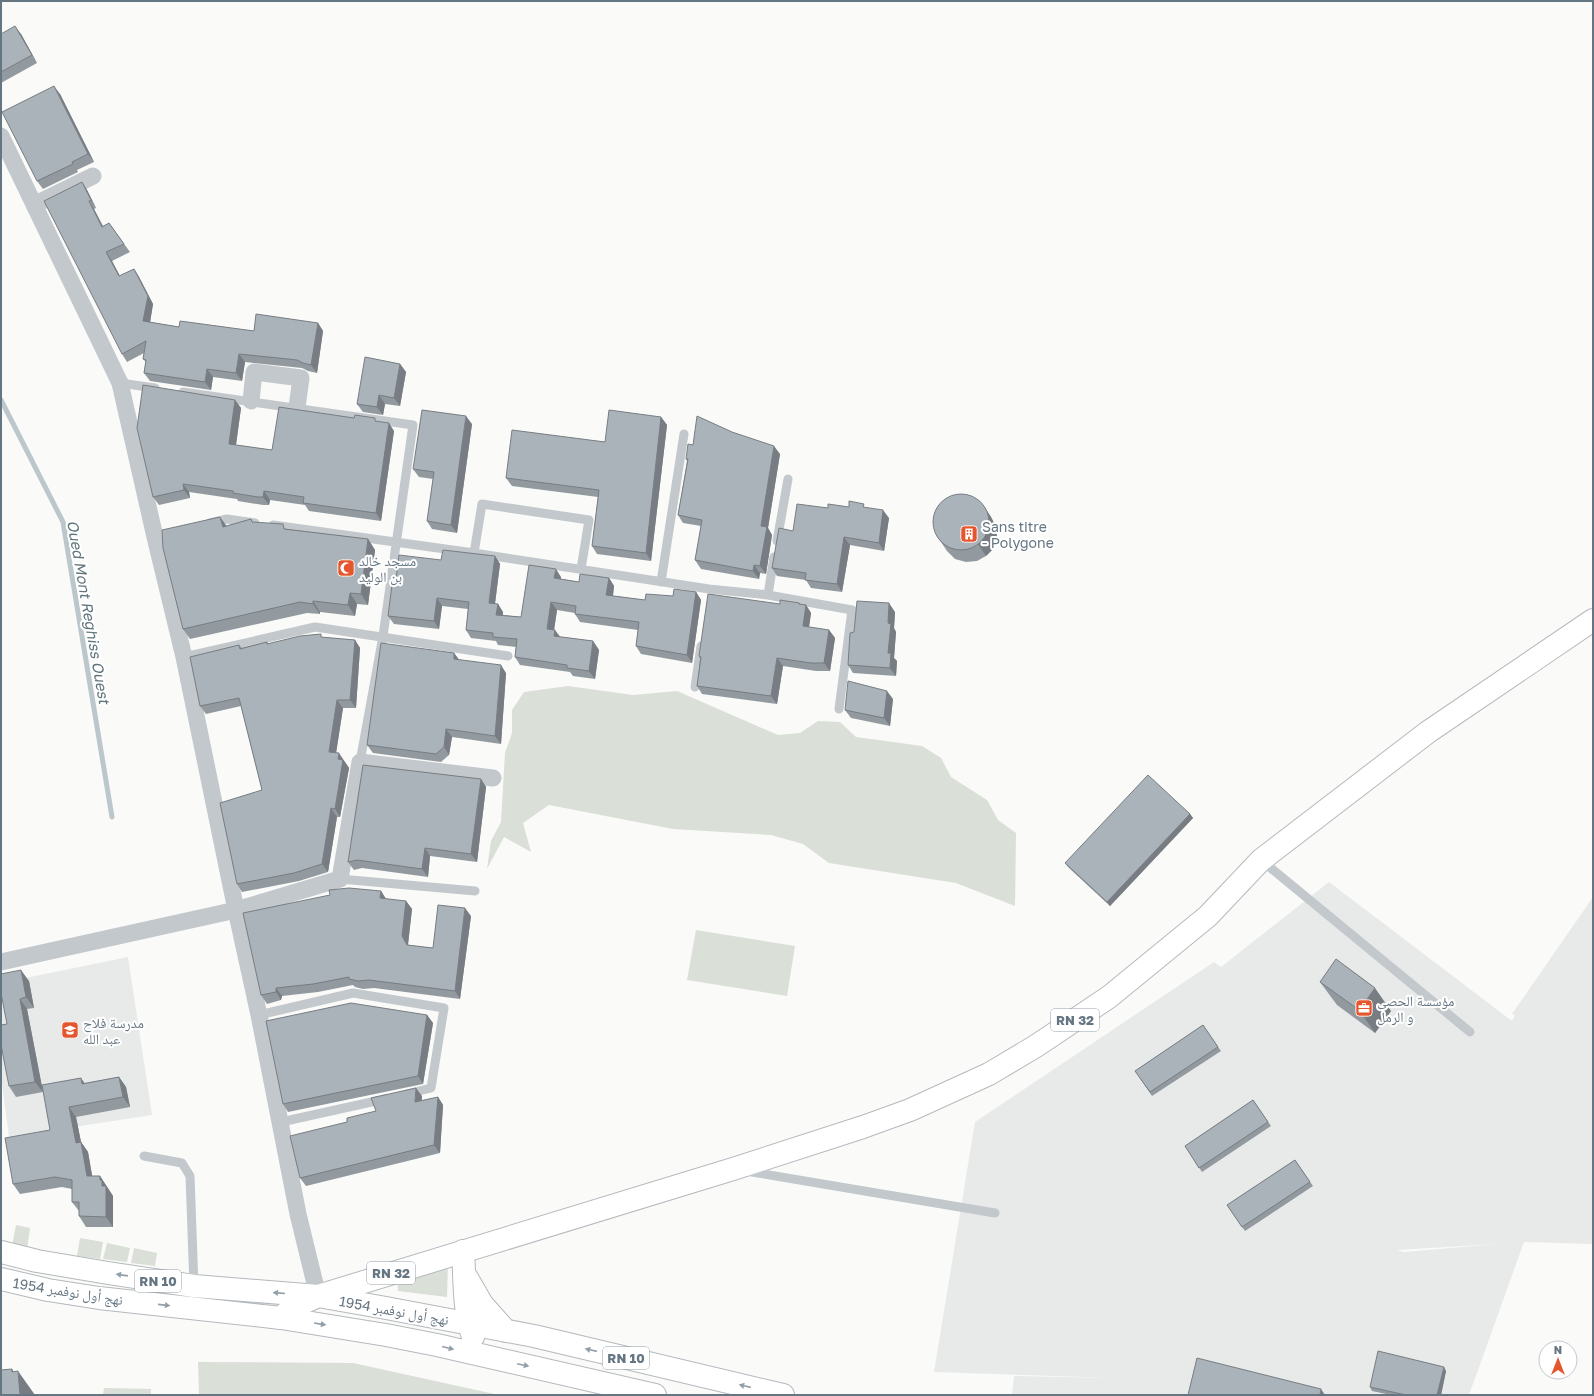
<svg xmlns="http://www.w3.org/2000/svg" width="1594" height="1396" viewBox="0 0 1594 1396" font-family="'Golos Text','Noto Naskh Arabic',sans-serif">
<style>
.built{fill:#e8e9e9;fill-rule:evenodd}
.green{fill:#dadfd7}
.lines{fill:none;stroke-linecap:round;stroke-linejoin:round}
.stream{stroke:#bbc7cb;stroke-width:5}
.primary-casing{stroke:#b5babe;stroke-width:24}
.trunk-casing{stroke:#b4b9bd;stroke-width:24}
.service{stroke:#c3c8cc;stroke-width:9}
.minor{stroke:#c3c8cc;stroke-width:17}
.primary{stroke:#fff;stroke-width:22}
.trunk{stroke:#fff;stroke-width:22}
.wall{fill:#929a9f}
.shaded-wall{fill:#777d82}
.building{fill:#aab3b9;stroke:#777d82}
.oneway{fill:#939fa8}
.labels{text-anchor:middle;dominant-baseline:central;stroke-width:4;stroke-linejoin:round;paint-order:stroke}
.shield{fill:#fff;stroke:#939fa8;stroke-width:1}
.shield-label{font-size:13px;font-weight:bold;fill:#657683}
.poi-label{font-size:14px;fill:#657683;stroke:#fff;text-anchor:start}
.street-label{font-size:14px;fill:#657683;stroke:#fff}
.water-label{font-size:15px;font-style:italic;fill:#60757c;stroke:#fff}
</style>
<rect width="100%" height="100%" fill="#fafaf8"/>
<path class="built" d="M 1329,882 L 1512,1021 L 1515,1015 L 1512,1014 L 1593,897 L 1593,1244 L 1524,1242 L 1469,1395 L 1012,1395 L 1014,1376 L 1113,1378 L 934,1372 L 975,1122 L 1214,962 L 1221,967 ZM 1497,1244 L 1404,1252 L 1397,1250 L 1398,1250 Z
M 128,957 L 152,1115 L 9,1137 L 1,1076 L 1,983 Z"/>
<path class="green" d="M 568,686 L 633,695 L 677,691 L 778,735 L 800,733 L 818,721 L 840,722 L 856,737 L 922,746 L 941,758 L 951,777 L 987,800 L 998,820 L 1016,833 L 1015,906 L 956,883 L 829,863 L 803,844 L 771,835 L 673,829 L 549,805 L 523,823 L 531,852 L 504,837 L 487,869 L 491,841 L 501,822 L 505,753 L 512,733 L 512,710 L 524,692 Z
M 696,930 L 795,946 L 787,996 L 687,980 Z
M 16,1225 L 30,1228 L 27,1249 L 12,1246 Z
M 80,1238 L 103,1242 L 100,1259 L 77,1256 Z
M 107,1243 L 130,1248 L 127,1262 L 103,1259 Z
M 134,1248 L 157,1253 L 155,1266 L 131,1263 Z
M 448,1263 L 447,1297 L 398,1291 L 397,1279 Z
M 198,1362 L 353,1363 L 499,1395 L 199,1395 Z
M 104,1388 L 151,1389 L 151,1395 L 103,1395 Z"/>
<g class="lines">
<path class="stream" d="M 1,400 L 63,522 L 112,817"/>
<defs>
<path id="primary" d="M 281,1318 L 292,1308 L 318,1296 L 733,1169 L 863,1127 L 910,1110 L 989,1074 L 1036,1046 L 1109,997 L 1208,916 L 1261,860 L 1428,732 L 1593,620"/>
<path id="trunk" d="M 463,1251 C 465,1280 463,1309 473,1337
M 1,1252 L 37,1261 L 108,1273 L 194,1286 L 318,1296 L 386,1308 L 534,1336 L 783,1395
M 467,1278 L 482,1304 L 506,1331
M 1,1279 L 48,1290 L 99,1298 L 281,1318 L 386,1335 L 437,1345 L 655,1395"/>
</defs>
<use href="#primary" class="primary-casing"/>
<use href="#trunk" class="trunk-casing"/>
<path class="service" d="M 120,383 L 155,388
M 183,392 L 413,425 L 383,636 L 360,762
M 210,523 L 227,519 L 255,523
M 273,525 L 474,553 L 709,589 L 768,595 L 852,610 L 839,709
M 777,541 L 788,479
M 474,553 L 482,504 L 589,520 L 581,569
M 661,582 L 684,434
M 768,595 L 774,557
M 184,657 L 315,627 L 508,656
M 695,687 L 701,646
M 1261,860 L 1470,1032
M 340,879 L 475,891
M 259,1015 L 353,993 L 444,1008 L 431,1088 L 407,1094
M 281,1122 L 385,1099
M 144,1156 L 182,1163 L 190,1176 L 194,1286
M 746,1171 L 995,1213"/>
<path class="minor" d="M 1,136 L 120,383 L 155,537 L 184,657 L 236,910 L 259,1015 L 298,1214 L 318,1296
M 34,205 L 93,176
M 251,401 L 254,372 L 301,378 L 297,407
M 1,962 L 236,910 L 340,879 L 360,762 L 493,778"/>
<use href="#primary" class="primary"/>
<use href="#trunk" class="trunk"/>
</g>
<path class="wall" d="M 1,34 L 21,34 L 37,63 L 1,83 Z
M 60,94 L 94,162 L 77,170 L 78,172 L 43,189 L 37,181 Z
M 82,182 L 87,190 L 96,208 L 94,209 L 103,226 L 109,223 L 130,252 L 112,261 L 120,276 L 134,269 L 139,277 L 153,304 L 150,322 L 179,327 L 254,331 L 318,323 L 323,331 L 317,373 L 308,371 L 302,368 L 245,362 L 242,381 L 213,377 L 211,390 L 150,381 L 144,373 L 146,362 L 143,359 L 144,353 L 127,362 L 122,354 Z
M 400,364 L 406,372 L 400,406 L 385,404 L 383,415 L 363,412 L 357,404 Z
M 235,400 L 241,408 L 236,445 L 272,450 L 377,421 L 394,431 L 381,521 L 309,511 L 305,505 L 270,500 L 269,505 L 263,505 L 238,501 L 237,499 L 189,492 L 190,498 L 159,505 L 153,497 Z
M 661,417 L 667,425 L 651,561 L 597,554 L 592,546 L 598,497 L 512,486 L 506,478 L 605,442 Z
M 472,424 L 457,533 L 432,529 L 427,521 L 433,479 L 419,477 L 413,469 Z
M 780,454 L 768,528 L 772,535 L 766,574 L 760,573 L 759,579 L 701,569 L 695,560 L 701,526 L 683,523 L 678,515 L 687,461 L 686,459 Z
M 983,505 L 991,517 L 996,527 L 997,538 L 994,548 L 986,556 L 977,561 L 966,562 L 955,559 L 947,551 L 939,539 Z
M 849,507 L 867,508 L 889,518 L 884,551 L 850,545 L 842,592 L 811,588 L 806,580 L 777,576 L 772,568 L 793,531 L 828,508 Z
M 220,517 L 226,526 L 251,519 L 253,522 L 287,529 L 368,539 L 375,550 L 368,605 L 357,604 L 355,616 L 320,612 L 320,614 L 307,613 L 190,639 L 183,629 Z
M 495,556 L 500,564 L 495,604 L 498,604 L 503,612 L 503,615 L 521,617 L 561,577 L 561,579 L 579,582 L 609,578 L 614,586 L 613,596 L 645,600 L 673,596 L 696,592 L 701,600 L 692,663 L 641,654 L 636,646 L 638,630 L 580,622 L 575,614 L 575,613 L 557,610 L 554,630 L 560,637 L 593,641 L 599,650 L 595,679 L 573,676 L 570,672 L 520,665 L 515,657 L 516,647 L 498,645 L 496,641 L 471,638 L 466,630 L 468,609 L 442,606 L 439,629 L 394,624 L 388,616 L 395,586 L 441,560 Z
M 799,603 L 800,604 L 806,605 L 811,613 L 809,627 L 829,630 L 835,638 L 830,671 L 816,671 L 783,666 L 777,704 L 702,694 L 697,686 L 700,659 L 699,656 L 780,604 Z
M 895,612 L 894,628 L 896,632 L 894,658 L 897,661 L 896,676 L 853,673 L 848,665 L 854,632 Z
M 324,638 L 355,640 L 360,648 L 356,708 L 343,708 L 336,753 L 345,762 L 349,768 L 340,817 L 337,817 L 328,872 L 299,881 L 242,892 L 237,884 L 262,790 L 241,706 L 206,714 L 200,706 L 239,645 L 242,648 L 267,642 L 268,644 Z
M 454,653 L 459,660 L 506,673 L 501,744 L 452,737 L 449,755 L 441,762 L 373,753 L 367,745 Z
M 893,699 L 890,726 L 851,718 L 845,710 Z
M 481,779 L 486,787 L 477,862 L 430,856 L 428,877 L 362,868 L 354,870 L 348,862 Z
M 1190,814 L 1193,818 L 1110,906 L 1068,867 L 1065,863 Z
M 381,891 L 386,899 L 406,901 L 412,909 L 408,945 L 433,948 L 471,916 L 460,999 L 374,988 L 363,989 L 355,987 L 353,985 L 318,992 L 282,996 L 281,1000 L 267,1004 L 261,995 Z
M 29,981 L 34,1008 L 27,1009 L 43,1092 L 16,1097 L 9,1086 L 7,1024 Z
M 1320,982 L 1391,1011 L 1375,1033 L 1337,1005 Z
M 427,1015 L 433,1023 L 423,1084 L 288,1112 L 283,1104 Z
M 1203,1025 L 1221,1051 L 1152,1096 L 1135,1071 Z
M 119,1077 L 126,1087 L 130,1107 L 76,1117 L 81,1142 L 88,1152 L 92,1176 L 100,1176 L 113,1196 L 113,1227 L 86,1227 L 79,1216 L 79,1211 L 72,1202 L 72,1189 L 62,1187 L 20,1194 L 13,1184 L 50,1130 L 85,1083 Z
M 422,1096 L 422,1101 L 438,1097 L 443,1105 L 440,1153 L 306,1186 L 300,1178 L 347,1122 L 376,1111 Z
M 1253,1100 L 1271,1126 L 1202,1172 L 1185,1146 Z
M 1295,1160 L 1313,1186 L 1245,1231 L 1227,1205 Z
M 1446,1371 L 1441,1395 L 1391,1395 L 1372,1391 L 1370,1387 Z"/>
<path class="shaded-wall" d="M 15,26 L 21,34 L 37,63 L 32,55 Z
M 54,86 L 60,94 L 94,162 L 88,154 Z
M 82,182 L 87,190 L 96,208 L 91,200 Z
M 89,201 L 94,209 L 107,235 L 102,227 Z
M 106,252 L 112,261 L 124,284 L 119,276 Z
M 134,269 L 139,277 L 153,304 L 149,329 L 143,321 Z
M 318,323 L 323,331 L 317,373 L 311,365 Z
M 239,354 L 245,362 L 242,381 L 236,373 Z
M 400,364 L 406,372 L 400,406 L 394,398 Z
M 207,369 L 213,377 L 211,390 L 205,382 Z
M 379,395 L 385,404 L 383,415 L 377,407 Z
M 235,400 L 241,408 L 235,452 L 229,444 Z
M 466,416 L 472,424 L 457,533 L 451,525 Z
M 661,417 L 667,425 L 651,561 L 646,553 Z
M 389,423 L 394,431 L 381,521 L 376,513 Z
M 774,446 L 780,454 L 768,528 L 772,535 L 766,574 L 760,566 L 761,526 Z
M 183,484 L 189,492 L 190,498 L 184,490 Z
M 264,491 L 270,500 L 269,505 L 263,497 Z
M 983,505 L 991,517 L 996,527 L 997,538 L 994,548 L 986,556 L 978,544 Z
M 883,510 L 889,518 L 884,551 L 879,543 Z
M 220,517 L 228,528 L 223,527 Z
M 844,537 L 850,545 L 842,592 L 837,584 Z
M 368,539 L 375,550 L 368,605 L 361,594 Z
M 495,556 L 500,564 L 494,611 L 489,603 Z
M 754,565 L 760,573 L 759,579 L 753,571 Z
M 556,569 L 561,577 L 560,586 L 554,578 Z
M 609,578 L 614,586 L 612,603 L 606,595 Z
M 696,592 L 701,600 L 692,663 L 687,655 Z
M 350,593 L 357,604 L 355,616 L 348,605 Z
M 437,598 L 442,606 L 439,629 L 434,621 Z
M 313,601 L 320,612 L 320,614 L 313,604 Z
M 551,602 L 557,610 L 553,637 L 547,629 Z
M 799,603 L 805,611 L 806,605 L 811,613 L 808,634 L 803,626 Z
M 889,603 L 895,612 L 894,628 L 896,632 L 894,658 L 897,661 L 896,676 L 890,668 L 888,653 L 888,623 Z
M 498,604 L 503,612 L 502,623 L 496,615 Z
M 555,630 L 561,638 L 554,636 Z
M 829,630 L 835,638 L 830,671 L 824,663 Z
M 355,640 L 360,648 L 356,708 L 350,700 Z
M 593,641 L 599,650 L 595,679 L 589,671 Z
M 454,653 L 460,661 L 454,659 Z
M 777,658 L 783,666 L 777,704 L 771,696 Z
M 501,665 L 506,673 L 501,744 L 495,736 Z
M 887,691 L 893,699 L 890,726 L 884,718 Z
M 337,700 L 343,708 L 335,760 L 329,752 Z
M 446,729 L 452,737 L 449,755 L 444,747 Z
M 339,753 L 349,768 L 340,817 L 335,809 Z
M 481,779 L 486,787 L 477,862 L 471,854 Z
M 331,808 L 337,817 L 328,872 L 322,864 Z
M 1190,814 L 1193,818 L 1110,906 L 1107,902 Z
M 425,848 L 430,856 L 428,877 L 422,869 Z
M 381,891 L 386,899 L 380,898 Z
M 406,901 L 412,909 L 408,944 L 413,953 L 402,936 Z
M 465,908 L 471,916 L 460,999 L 455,991 Z
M 21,970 L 29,981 L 34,1008 L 26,997 Z
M 276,988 L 282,996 L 281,1000 L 276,992 Z
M 1375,988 L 1391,1011 L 1375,1033 L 1359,1010 Z
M 20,999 L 27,1009 L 43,1092 L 35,1082 Z
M 427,1015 L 433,1023 L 423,1084 L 418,1076 Z
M 119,1077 L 126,1087 L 130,1107 L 123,1097 Z
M 81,1078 L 88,1088 L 82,1084 Z
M 416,1088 L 422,1096 L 420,1110 L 415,1102 Z
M 438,1097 L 443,1105 L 440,1153 L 434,1145 Z
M 69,1107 L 76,1117 L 81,1142 L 88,1152 L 94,1186 L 87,1176 L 76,1143 Z
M 100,1176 L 113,1196 L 113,1227 L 106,1217 L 102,1186 L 100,1180 Z
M 1444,1367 L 1446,1371 L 1441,1395 L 1437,1395 Z
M 12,1369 L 19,1380 L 18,1371 L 35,1395 L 20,1395 L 12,1372 Z
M 1321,1389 L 1325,1395 L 1320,1395 Z"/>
<path class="building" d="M 15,26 L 32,55 L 1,72 L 1,34 Z
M 54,86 L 88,154 L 72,162 L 73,164 L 37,181 L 2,112 Z
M 82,182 L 91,200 L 89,201 L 102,227 L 109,223 L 124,244 L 106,252 L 119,276 L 134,269 L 148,296 L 143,321 L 179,327 L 180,321 L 254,331 L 256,314 L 318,323 L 311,365 L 303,363 L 297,360 L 239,354 L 236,373 L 207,369 L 205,382 L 144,373 L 146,360 L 143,359 L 146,341 L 122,354 L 44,201 Z
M 365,357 L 400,364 L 394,398 L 379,395 L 377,407 L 357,404 Z
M 143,385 L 235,400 L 229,444 L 272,450 L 279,407 L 354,418 L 355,415 L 375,418 L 375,421 L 389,423 L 376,513 L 303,503 L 304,497 L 264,491 L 263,497 L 258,497 L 233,493 L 233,491 L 183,484 L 184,490 L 153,497 L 137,428 Z
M 422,410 L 466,416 L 451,525 L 427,521 L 434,472 L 413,469 Z
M 609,410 L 661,417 L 646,553 L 592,546 L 599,490 L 506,478 L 512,430 L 605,442 Z
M 697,416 L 732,432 L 774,446 L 761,526 L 767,527 L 760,566 L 754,565 L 753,571 L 695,560 L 702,520 L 678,515 L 688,459 L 686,459 L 688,444 L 693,445 Z
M933 522a28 28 0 1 1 56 0a28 28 0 1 1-56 0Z
M 849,501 L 864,504 L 863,507 L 883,510 L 879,543 L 844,537 L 837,584 L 805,580 L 806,573 L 772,568 L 779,528 L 793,531 L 797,504 L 828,508 L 828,504 L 849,507 Z
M 220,517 L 223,527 L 251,519 L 252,522 L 283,524 L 284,529 L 368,539 L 361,594 L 350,593 L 348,605 L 313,601 L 313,604 L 300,602 L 183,629 L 163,548 L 162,530 Z
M 443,550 L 495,556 L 489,603 L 498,604 L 496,615 L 521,617 L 529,565 L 556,569 L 554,578 L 579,582 L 580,574 L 609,578 L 606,595 L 645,600 L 646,594 L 673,596 L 674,589 L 696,592 L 687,655 L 636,646 L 639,622 L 575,614 L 576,606 L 551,602 L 547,629 L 555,630 L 554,636 L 593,641 L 589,671 L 567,668 L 567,665 L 515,657 L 517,639 L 493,637 L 493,633 L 466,630 L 469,602 L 437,598 L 434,621 L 388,616 L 392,585 L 395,586 L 399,555 L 441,560 Z
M 708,594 L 780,604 L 780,600 L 799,603 L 799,604 L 806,605 L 803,626 L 829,630 L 824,663 L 811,663 L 777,658 L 771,696 L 697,686 L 701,657 L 699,656 Z
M 857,601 L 889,603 L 888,623 L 891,624 L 888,653 L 891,653 L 890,668 L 848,665 L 850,633 L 854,632 Z
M 321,634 L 321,637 L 355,640 L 350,700 L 337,700 L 329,752 L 339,753 L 338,759 L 343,760 L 335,809 L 331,808 L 322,864 L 294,873 L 237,884 L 220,803 L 262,790 L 239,698 L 200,706 L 190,657 L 239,645 L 240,649 L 267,642 L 267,644 L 300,636 Z
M 381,643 L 454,653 L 454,659 L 501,665 L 495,736 L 446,729 L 444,747 L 436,754 L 367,745 Z
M 848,681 L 887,691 L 884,718 L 845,710 Z
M 363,765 L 481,779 L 471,854 L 425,848 L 422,869 L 357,860 L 348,862 Z
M 1148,775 L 1190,814 L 1107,902 L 1065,863 Z
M 349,888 L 381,891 L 380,898 L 406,901 L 402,936 L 407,945 L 433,948 L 438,905 L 465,908 L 455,991 L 369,980 L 358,981 L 349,979 L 349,977 L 313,984 L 276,988 L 276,992 L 261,995 L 243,913 L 330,895 L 329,890 Z
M 1336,959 L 1375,988 L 1359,1010 L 1320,982 Z
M 21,970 L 26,997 L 20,999 L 35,1082 L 9,1086 L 1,1045 L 1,1025 L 7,1024 L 1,993 L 1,974 Z
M 351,1003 L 427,1015 L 418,1076 L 283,1104 L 266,1021 Z
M 1203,1025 L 1218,1047 L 1150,1092 L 1135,1071 Z
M 119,1077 L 123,1097 L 69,1107 L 76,1143 L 81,1142 L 87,1176 L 100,1176 L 100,1180 L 102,1180 L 102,1186 L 106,1186 L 106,1217 L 79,1216 L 79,1202 L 72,1202 L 72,1180 L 55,1177 L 13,1184 L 5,1138 L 50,1130 L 42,1085 L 81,1078 L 82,1084 Z
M 416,1088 L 415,1102 L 438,1097 L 434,1145 L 300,1178 L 290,1136 L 347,1122 L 347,1118 L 376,1111 L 371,1098 Z
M 1253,1100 L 1268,1122 L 1199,1168 L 1185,1146 Z
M 1295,1160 L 1310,1182 L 1242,1227 L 1227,1205 Z
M 1378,1351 L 1444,1367 L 1437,1395 L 1406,1395 L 1370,1387 Z
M 1197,1358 L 1321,1389 L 1320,1395 L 1188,1395 Z
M 12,1369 L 12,1372 L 18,1371 L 20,1395 L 1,1395 L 1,1370 Z"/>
<defs><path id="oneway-solid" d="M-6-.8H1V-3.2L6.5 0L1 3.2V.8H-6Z"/></defs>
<g class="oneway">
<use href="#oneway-solid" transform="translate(122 1275) rotate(-172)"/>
<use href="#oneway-solid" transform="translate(279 1293) rotate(-175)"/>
<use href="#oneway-solid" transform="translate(164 1305) rotate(6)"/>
<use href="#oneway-solid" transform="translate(320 1324) rotate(9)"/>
<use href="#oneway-solid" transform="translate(448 1348) rotate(14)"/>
<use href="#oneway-solid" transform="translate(591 1350) rotate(-167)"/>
<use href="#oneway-solid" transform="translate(523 1365) rotate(12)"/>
<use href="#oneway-solid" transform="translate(745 1386) rotate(-167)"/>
</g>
<defs>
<symbol id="building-square" viewBox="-11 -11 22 22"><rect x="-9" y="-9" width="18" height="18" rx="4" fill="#e4572e" stroke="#fff"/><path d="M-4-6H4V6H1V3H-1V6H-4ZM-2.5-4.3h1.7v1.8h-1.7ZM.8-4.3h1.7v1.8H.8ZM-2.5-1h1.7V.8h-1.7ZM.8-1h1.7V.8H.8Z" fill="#fff"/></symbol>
<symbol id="mosque-square" viewBox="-11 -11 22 22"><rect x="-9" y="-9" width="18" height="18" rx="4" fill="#e4572e" stroke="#fff"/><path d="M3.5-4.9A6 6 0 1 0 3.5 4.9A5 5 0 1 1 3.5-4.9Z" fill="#fff"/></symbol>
<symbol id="office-square" viewBox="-11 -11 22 22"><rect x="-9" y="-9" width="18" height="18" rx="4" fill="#e4572e" stroke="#fff"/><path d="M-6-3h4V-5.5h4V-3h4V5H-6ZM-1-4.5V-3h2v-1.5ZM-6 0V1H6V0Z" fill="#fff"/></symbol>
<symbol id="school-square" viewBox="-11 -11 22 22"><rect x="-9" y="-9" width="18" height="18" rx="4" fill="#e4572e" stroke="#fff"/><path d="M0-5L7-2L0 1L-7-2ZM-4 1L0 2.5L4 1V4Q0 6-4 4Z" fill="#fff"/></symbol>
</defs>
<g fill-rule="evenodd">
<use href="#building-square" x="959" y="524" width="20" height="20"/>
<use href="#mosque-square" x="336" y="558" width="20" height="20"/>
<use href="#office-square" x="1354" y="998" width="20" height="20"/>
<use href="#school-square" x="60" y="1020" width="20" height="20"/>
</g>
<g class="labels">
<g class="shield">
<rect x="1051" y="1009" width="48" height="22" rx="3"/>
<rect x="367" y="1262" width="48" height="22" rx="3"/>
<rect x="135" y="1270" width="46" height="22" rx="3"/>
<rect x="603" y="1347" width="46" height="22" rx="3"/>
</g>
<g class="shield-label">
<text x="1075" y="1020">RN 32</text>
<text x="391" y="1273">RN 32</text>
<text x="158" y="1281">RN 10</text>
<text x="626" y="1358">RN 10</text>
</g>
<g class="poi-label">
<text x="982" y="526">Sans titre<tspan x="982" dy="16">- Polygone</tspan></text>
<text x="359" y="560">مسجد خالد<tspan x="359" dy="16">بن الوليد</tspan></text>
<text x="1377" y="1000">مؤسسة الحصى<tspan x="1377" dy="16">و الرمل</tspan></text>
<text x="83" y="1022">مدرسة فلاح<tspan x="83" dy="16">عبد الله</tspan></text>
</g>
<g class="street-label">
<text transform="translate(68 1291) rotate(9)">نهج أول نوفمبر 1954</text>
<text transform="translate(394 1310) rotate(10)">نهج أول نوفمبر 1954</text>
</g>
<g class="water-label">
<text transform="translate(89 612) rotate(80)">Oued Mont Reghiss Ouest</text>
</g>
</g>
<rect width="1594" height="1396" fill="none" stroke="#657683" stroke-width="4"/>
<g transform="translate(1558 1360)"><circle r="19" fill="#ffffff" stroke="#c1c8cd"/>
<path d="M0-3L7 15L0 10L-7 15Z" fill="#e4572e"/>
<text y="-6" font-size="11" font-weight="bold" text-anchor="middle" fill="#657683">N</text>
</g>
</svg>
